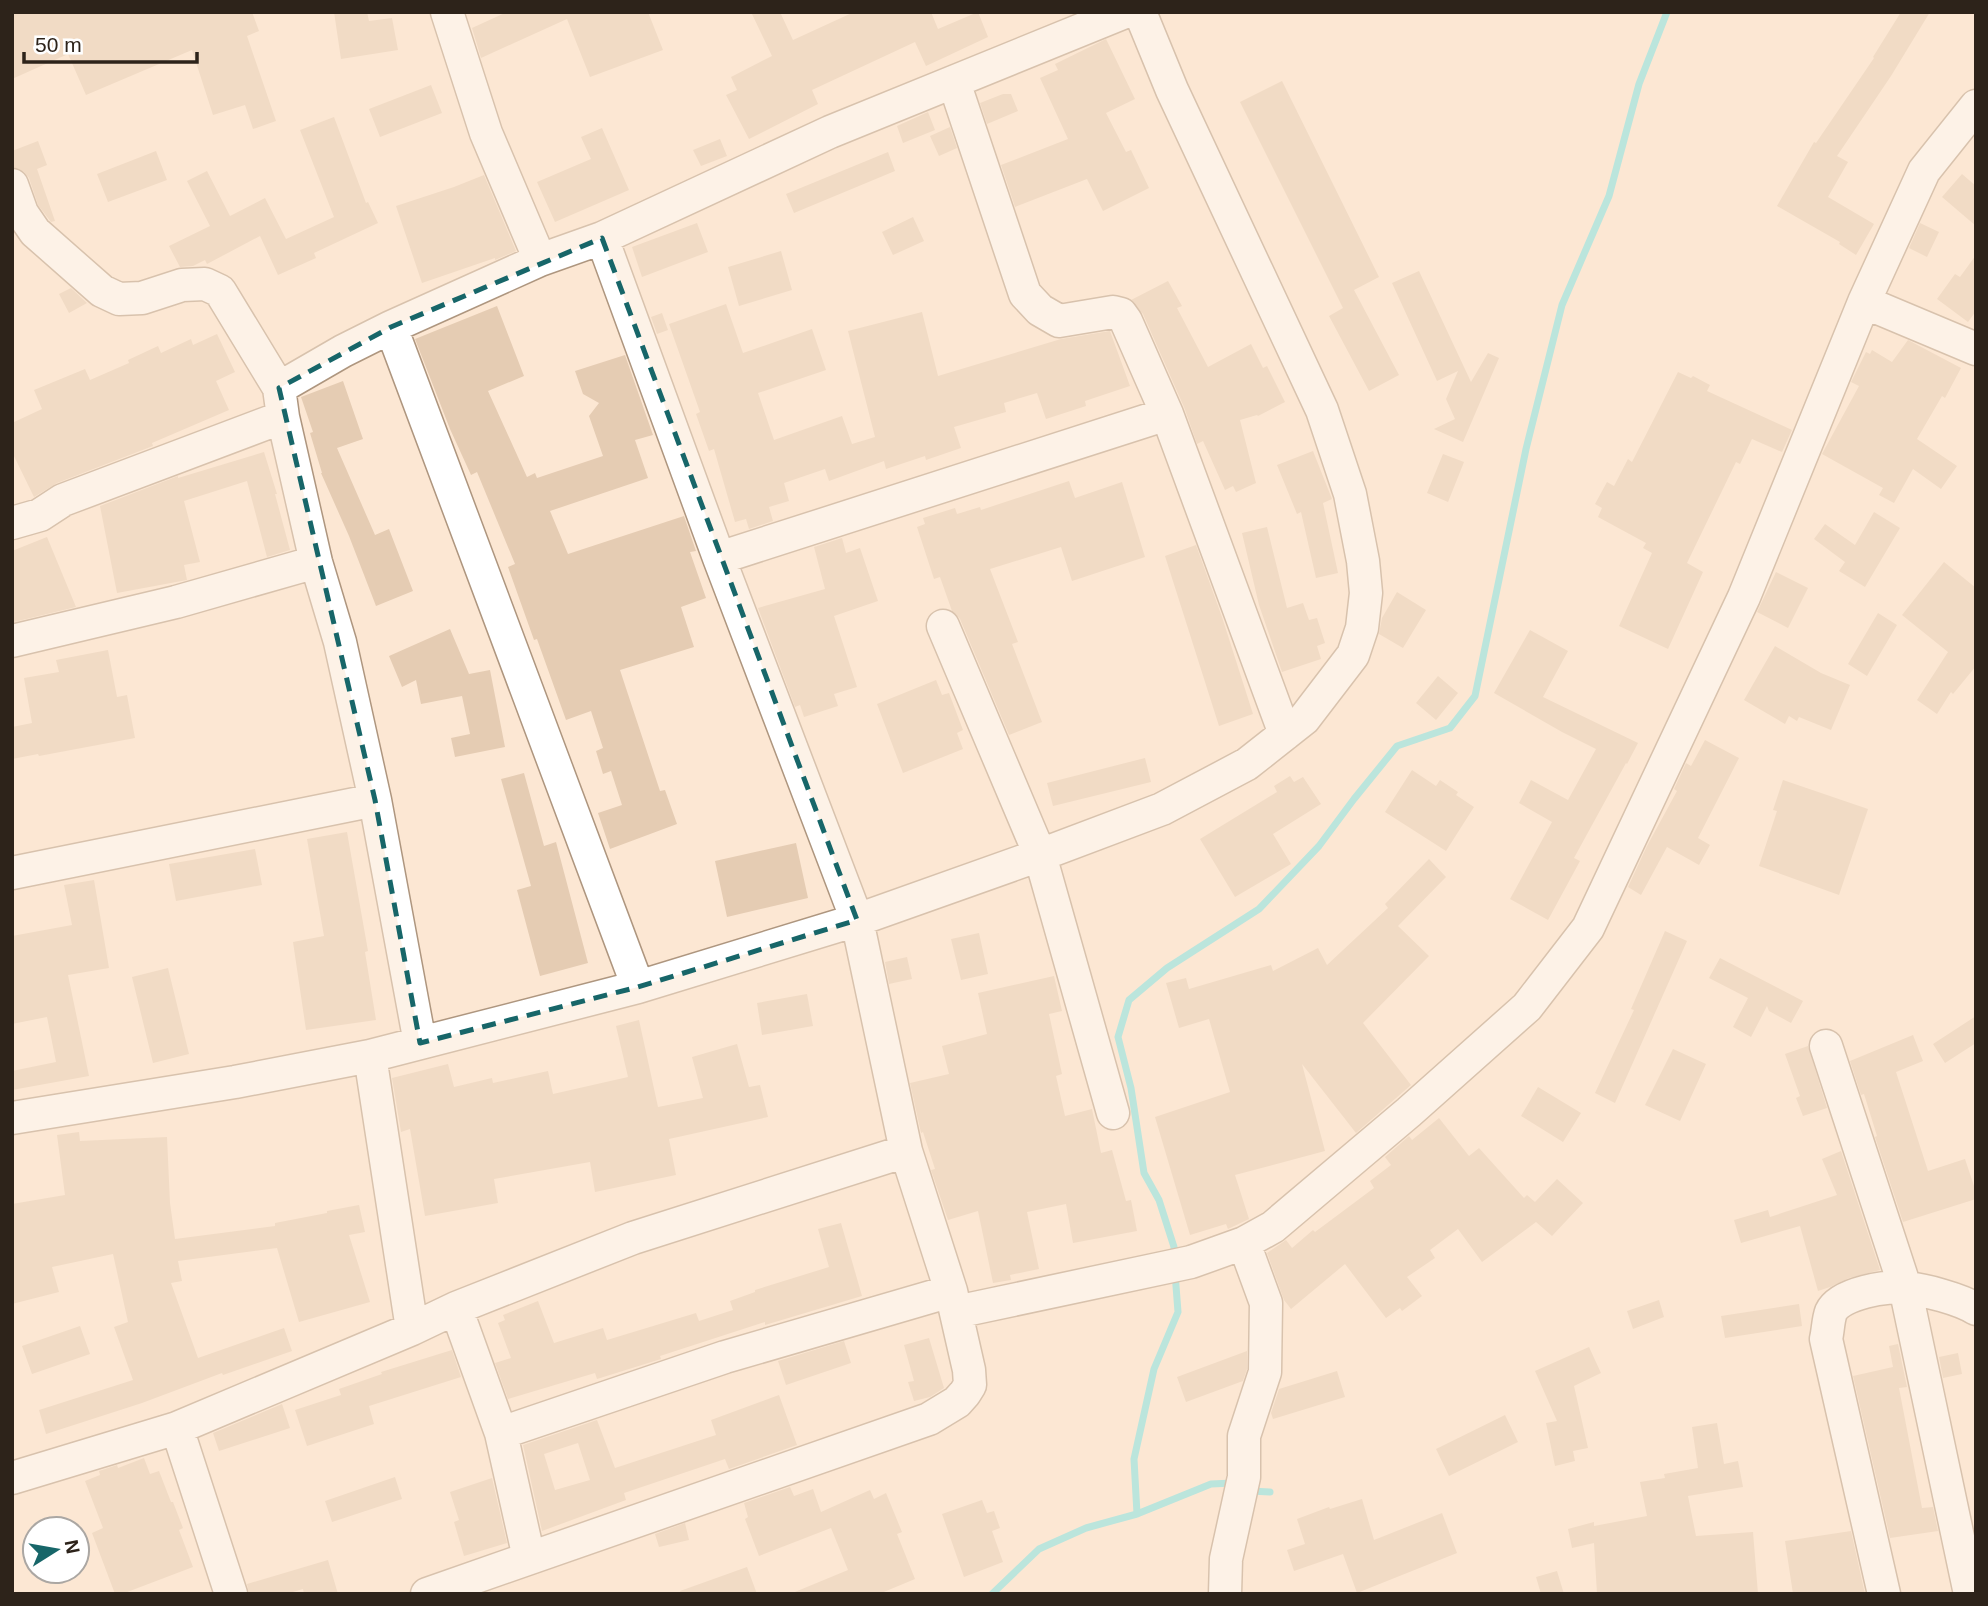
<svg xmlns="http://www.w3.org/2000/svg" width="1988" height="1606" viewBox="0 0 1988 1606" font-family="Arial,sans-serif">
<style>
.lines{fill:none;stroke-linecap:round;stroke-linejoin:round}
.stream{stroke:#6de2e7;stroke-width:7}
.building{fill:#e5ccb3;fill-rule:evenodd}
.minor-casing{stroke:#ae967f;stroke-width:35}
.minor{stroke:#fff;stroke-width:32}
.marked{fill:none;stroke:#176669;stroke-width:5;stroke-dasharray:14 9;stroke-linejoin:round}
</style>
<rect width="100%" height="100%" fill="#fce7d3"/>
<g class="lines">
<path class="stream" d="M 1174,1257 L 1174,1247 L 1159,1200 L 1144,1173 L 1131,1088 L 1118,1037 L 1129,1000 L 1167,968 L 1259,909 L 1319,846 L 1354,799 L 1397,746 L 1450,728 L 1475,696 L 1526,449 L 1562,305 L 1609,196 L 1639,84 L 1667,12
M 1250,1491 L 1270,1492
M 1137,1514 L 1134,1459 L 1154,1369 L 1178,1312 L 1175,1273
M 992,1594 L 1039,1549 L 1086,1528 L 1137,1514 L 1211,1484 L 1233,1483"/>
</g>
<path class="building" d="M 12,12 L 252,12 L 259,31 L 247,36 L 276,121 L 253,129 L 245,105 L 213,115 L 192,50 L 86,95 L 68,54 L 12,79 Z
M 334,12 L 367,12 L 369,21 L 392,18 L 398,50 L 341,59 Z
M 507,12 L 648,12 L 663,50 L 590,77 L 567,19 L 481,58 L 472,28 Z
M 751,12 L 780,12 L 793,40 L 854,12 L 931,12 L 938,29 L 978,12 L 988,37 L 926,66 L 915,42 L 812,90 L 818,104 L 749,139 L 726,95 L 737,90 L 731,77 L 772,56 Z
M 1901,12 L 1930,12 L 1891,76 L 1837,156 L 1848,162 L 1828,197 L 1874,224 L 1856,255 L 1839,244 L 1840,242 L 1777,206 L 1814,142 L 1816,143 L 1874,58 L 1873,57 Z
M 1106,39 L 1135,99 L 1106,113 L 1126,152 L 1131,150 L 1149,188 L 1103,211 L 1087,179 L 1015,207 L 1001,165 L 1068,139 L 1040,78 L 1058,70 L 1055,64 Z
M 1282,81 L 1379,277 L 1354,290 L 1399,375 L 1369,391 L 1329,316 L 1343,308 L 1240,102 Z
M 431,85 L 442,113 L 380,137 L 369,109 Z
M 1003,94 L 1011,94 L 1018,111 L 987,124 L 980,103 Z
M 928,112 L 935,130 L 903,143 L 897,126 Z
M 334,117 L 366,203 L 368,202 L 378,223 L 314,253 L 316,258 L 278,275 L 260,236 L 207,264 L 205,260 L 193,266 L 180,267 L 169,246 L 210,226 L 187,181 L 207,171 L 230,216 L 265,198 L 286,239 L 334,217 L 300,130 Z
M 950,127 L 957,148 L 939,156 L 930,136 Z
M 602,128 L 629,190 L 555,222 L 537,182 L 591,159 L 581,137 Z
M 720,139 L 727,156 L 701,166 L 693,150 Z
M 38,141 L 47,165 L 37,169 L 55,221 L 51,222 L 38,205 L 29,178 L 24,172 L 13,167 L 12,164 L 12,151 Z
M 156,151 L 167,180 L 108,202 L 97,174 Z
M 888,152 L 895,171 L 794,213 L 786,194 Z
M 1962,174 L 1976,186 L 1976,226 L 1942,197 Z
M 484,175 L 516,251 L 495,260 L 495,258 L 422,283 L 396,206 L 454,187 Z
M 913,217 L 924,241 L 893,255 L 882,232 Z
M 697,223 L 708,252 L 642,277 L 632,247 Z
M 1920,223 L 1939,232 L 1927,257 L 1909,248 Z
M 781,251 L 792,290 L 739,306 L 728,267 Z
M 1976,255 L 1976,311 L 1968,322 L 1937,299 L 1955,274 L 1960,277 Z
M 1419,271 L 1471,382 L 1488,353 L 1499,358 L 1463,442 L 1434,429 L 1455,419 L 1446,399 L 1458,371 L 1437,381 L 1392,283 Z
M 1168,281 L 1182,306 L 1177,308 L 1208,367 L 1251,344 L 1263,368 L 1267,366 L 1285,402 L 1258,416 L 1257,415 L 1240,420 L 1256,483 L 1236,492 L 1233,486 L 1225,490 L 1203,441 L 1197,444 L 1184,407 L 1143,314 L 1131,300 Z
M 71,288 L 87,303 L 69,313 L 59,294 Z
M 726,304 L 743,353 L 812,329 L 826,370 L 758,393 L 774,440 L 842,416 L 852,444 L 875,437 L 848,331 L 922,312 L 938,376 L 1061,339 L 1110,331 L 1130,386 L 1085,401 L 1086,406 L 1046,419 L 1037,393 L 1004,403 L 1006,412 L 954,427 L 961,448 L 926,460 L 925,456 L 886,469 L 884,461 L 829,481 L 825,469 L 784,483 L 789,501 L 769,507 L 773,521 L 749,529 L 746,519 L 735,522 L 714,449 L 709,451 L 696,414 L 700,412 L 669,324 Z
M 497,306 L 524,376 L 488,391 L 527,477 L 535,473 L 537,478 L 603,456 L 589,416 L 599,403 L 583,394 L 575,371 L 625,355 L 653,435 L 635,440 L 648,478 L 550,511 L 568,554 L 684,516 L 696,551 L 690,552 L 706,598 L 681,607 L 694,647 L 620,670 L 660,791 L 665,790 L 677,824 L 610,849 L 598,813 L 622,805 L 611,771 L 603,774 L 596,751 L 603,748 L 591,711 L 566,720 L 537,639 L 534,640 L 508,567 L 515,564 L 477,472 L 471,475 L 450,429 L 415,339 Z
M 662,313 L 668,330 L 657,334 L 651,317 Z
M 217,334 L 235,372 L 216,381 L 229,410 L 152,443 L 153,446 L 57,483 L 34,497 L 12,452 L 12,423 L 42,409 L 34,390 L 85,369 L 90,380 L 129,363 L 128,360 L 158,346 L 161,353 L 191,339 L 193,345 Z
M 1908,340 L 1961,368 L 1945,398 L 1942,396 L 1917,439 L 1957,466 L 1941,489 L 1913,469 L 1894,503 L 1879,495 L 1883,488 L 1822,454 L 1859,386 L 1851,382 L 1866,352 L 1870,354 L 1872,350 L 1892,362 Z
M 1678,372 L 1691,378 L 1693,376 L 1710,385 L 1707,391 L 1792,430 L 1782,452 L 1752,439 L 1740,464 L 1736,462 L 1687,563 L 1703,572 L 1668,649 L 1619,626 L 1652,553 L 1643,548 L 1646,543 L 1598,517 L 1602,508 L 1595,504 L 1607,482 L 1614,486 L 1628,459 L 1632,462 Z
M 343,381 L 363,439 L 337,448 L 375,535 L 389,529 L 413,591 L 376,606 L 349,536 L 321,473 L 322,473 L 310,433 L 313,432 L 301,397 Z
M 1313,451 L 1332,499 L 1323,503 L 1338,573 L 1316,578 L 1301,512 L 1297,514 L 1277,465 Z
M 264,452 L 277,494 L 275,494 L 290,550 L 267,557 L 247,481 L 184,501 L 200,562 L 184,565 L 187,580 L 117,593 L 100,506 L 178,476 L 178,478 Z
M 1443,454 L 1464,462 L 1448,502 L 1427,493 Z
M 1069,481 L 1075,498 L 1122,482 L 1145,557 L 1072,581 L 1061,547 L 990,569 L 1018,642 L 1012,644 L 1042,722 L 1009,735 L 960,619 L 952,611 L 940,577 L 934,579 L 917,527 L 925,524 L 923,518 L 955,508 L 957,514 L 980,507 L 981,510 Z
M 1874,512 L 1900,528 L 1865,587 L 1839,571 L 1845,562 L 1814,539 L 1825,524 L 1855,545 Z
M 1267,527 L 1287,608 L 1303,603 L 1309,620 L 1317,618 L 1325,643 L 1317,646 L 1321,659 L 1282,672 L 1259,605 L 1242,533 Z
M 47,537 L 76,607 L 14,622 L 12,614 L 12,551 Z
M 842,538 L 846,553 L 860,548 L 878,601 L 834,616 L 857,687 L 834,694 L 838,706 L 804,717 L 800,705 L 795,707 L 758,608 L 825,589 L 814,547 Z
M 1196,545 L 1222,617 L 1253,714 L 1219,726 L 1165,556 Z
M 1944,562 L 1976,588 L 1976,666 L 1953,694 L 1951,692 L 1937,714 L 1917,700 L 1948,652 L 1902,615 Z
M 1776,572 L 1808,588 L 1788,628 L 1757,612 Z
M 1397,592 L 1426,610 L 1403,648 L 1379,634 L 1382,618 Z
M 1878,613 L 1897,625 L 1867,676 L 1848,664 Z
M 450,629 L 469,674 L 490,670 L 505,747 L 455,757 L 451,738 L 470,734 L 462,696 L 421,704 L 416,680 L 402,687 L 389,656 Z
M 1530,630 L 1568,651 L 1543,697 L 1638,743 L 1627,764 L 1626,763 L 1574,858 L 1580,861 L 1548,920 L 1510,899 L 1552,822 L 1519,803 L 1531,780 L 1568,800 L 1596,749 L 1562,732 L 1494,693 Z
M 1775,646 L 1821,673 L 1850,685 L 1831,730 L 1799,717 L 1797,721 L 1789,716 L 1785,724 L 1744,700 Z
M 108,650 L 117,697 L 127,695 L 135,738 L 39,756 L 38,754 L 12,759 L 12,727 L 32,723 L 24,678 L 59,672 L 56,660 Z
M 1438,676 L 1458,693 L 1436,720 L 1416,703 Z
M 936,680 L 942,695 L 949,693 L 963,730 L 957,733 L 963,749 L 903,773 L 877,704 Z
M 1705,740 L 1739,758 L 1698,838 L 1710,845 L 1699,865 L 1667,847 L 1641,895 L 1628,887 L 1647,846 L 1677,791 L 1674,789 L 1686,763 L 1691,766 Z
M 1145,758 L 1151,782 L 1053,806 L 1047,783 Z
M 1412,770 L 1436,786 L 1440,780 L 1458,792 L 1456,795 L 1474,807 L 1446,851 L 1385,812 Z
M 524,773 L 544,846 L 556,842 L 588,963 L 540,976 L 517,890 L 531,886 L 501,779 Z
M 1290,776 L 1294,782 L 1303,777 L 1321,804 L 1273,834 L 1291,864 L 1235,897 L 1200,839 L 1277,792 L 1274,786 Z
M 1783,780 L 1868,809 L 1839,895 L 1759,866 L 1777,811 L 1773,810 Z
M 347,832 L 368,951 L 365,952 L 376,1020 L 306,1030 L 293,942 L 324,936 L 307,839 Z
M 796,843 L 808,898 L 727,917 L 715,861 Z
M 255,849 L 262,885 L 176,901 L 169,864 Z
M 1429,859 L 1446,877 L 1398,926 L 1429,956 L 1363,1023 L 1411,1085 L 1356,1133 L 1302,1064 L 1325,1151 L 1235,1175 L 1249,1219 L 1228,1229 L 1226,1224 L 1190,1235 L 1155,1117 L 1230,1092 L 1209,1019 L 1179,1028 L 1166,983 L 1186,978 L 1189,989 L 1271,965 L 1273,971 L 1318,948 L 1327,965 L 1388,908 L 1385,904 Z
M 94,880 L 109,968 L 68,975 L 89,1076 L 12,1090 L 12,1071 L 56,1062 L 47,1017 L 12,1024 L 12,936 L 72,925 L 64,885 Z
M 1665,931 L 1687,941 L 1615,1103 L 1595,1093 L 1634,1010 L 1631,1009 Z
M 979,933 L 988,974 L 961,980 L 951,939 Z
M 907,957 L 912,979 L 889,984 L 885,962 Z
M 1720,958 L 1803,1001 L 1791,1023 L 1769,1011 L 1767,1006 L 1751,1037 L 1733,1027 L 1748,998 L 1709,978 Z
M 168,968 L 189,1054 L 153,1063 L 132,977 Z
M 1054,976 L 1062,1011 L 1049,1014 L 1062,1074 L 1056,1076 L 1065,1116 L 1092,1109 L 1101,1153 L 1112,1150 L 1126,1201 L 1131,1200 L 1137,1231 L 1073,1243 L 1066,1204 L 1027,1212 L 1039,1269 L 1010,1275 L 1011,1280 L 993,1283 L 978,1211 L 948,1220 L 931,1170 L 935,1169 L 923,1132 L 921,1133 L 910,1083 L 949,1074 L 942,1046 L 987,1034 L 978,993 Z
M 807,994 L 813,1026 L 762,1035 L 757,1003 Z
M 1976,1016 L 1976,1043 L 1945,1063 L 1933,1044 Z
M 639,1020 L 658,1107 L 703,1098 L 692,1057 L 737,1044 L 749,1087 L 760,1085 L 768,1117 L 669,1139 L 676,1175 L 595,1192 L 590,1162 L 494,1179 L 498,1203 L 425,1216 L 410,1129 L 401,1132 L 392,1078 L 448,1064 L 454,1087 L 492,1078 L 493,1083 L 548,1071 L 553,1094 L 628,1077 L 616,1026 Z
M 1913,1035 L 1923,1061 L 1896,1072 L 1928,1171 L 1965,1159 L 1976,1192 L 1976,1199 L 1903,1222 L 1875,1137 L 1877,1136 L 1864,1094 L 1861,1095 L 1850,1061 Z
M 1808,1046 L 1827,1108 L 1803,1116 L 1796,1098 L 1800,1096 L 1785,1054 Z
M 1673,1049 L 1706,1064 L 1680,1121 L 1645,1105 Z
M 1538,1087 L 1581,1113 L 1563,1142 L 1521,1116 Z
M 1439,1118 L 1469,1156 L 1479,1148 L 1524,1198 L 1527,1195 L 1535,1202 L 1557,1179 L 1583,1203 L 1552,1236 L 1536,1222 L 1482,1262 L 1458,1229 L 1430,1250 L 1435,1258 L 1407,1277 L 1422,1296 L 1402,1311 L 1400,1308 L 1386,1318 L 1345,1264 L 1291,1309 L 1284,1300 L 1267,1253 L 1286,1240 L 1292,1248 L 1313,1230 L 1315,1232 L 1374,1188 L 1370,1181 L 1391,1165 L 1385,1157 L 1409,1136 L 1412,1140 Z
M 79,1132 L 80,1141 L 167,1137 L 170,1203 L 175,1239 L 275,1226 L 275,1223 L 327,1213 L 327,1211 L 359,1205 L 365,1232 L 349,1235 L 370,1302 L 299,1322 L 277,1248 L 178,1261 L 182,1281 L 171,1283 L 198,1358 L 284,1328 L 292,1351 L 223,1375 L 222,1373 L 142,1403 L 46,1434 L 39,1410 L 133,1380 L 114,1327 L 128,1322 L 113,1254 L 52,1267 L 59,1292 L 12,1304 L 12,1204 L 65,1195 L 57,1135 Z
M 1841,1151 L 1880,1270 L 1849,1278 L 1830,1287 L 1818,1291 L 1800,1226 L 1741,1243 L 1734,1220 L 1768,1210 L 1770,1217 L 1837,1195 L 1822,1159 Z
M 841,1223 L 862,1296 L 765,1325 L 765,1322 L 660,1356 L 661,1359 L 597,1379 L 595,1373 L 508,1399 L 495,1363 L 511,1358 L 498,1323 L 505,1320 L 503,1315 L 538,1301 L 554,1343 L 603,1328 L 607,1340 L 696,1313 L 699,1321 L 733,1310 L 730,1301 L 755,1292 L 755,1290 L 829,1267 L 818,1229 Z
M 1659,1300 L 1664,1317 L 1633,1329 L 1627,1311 Z
M 1799,1304 L 1802,1326 L 1725,1338 L 1721,1316 Z
M 80,1326 L 90,1354 L 32,1374 L 22,1346 Z
M 929,1338 L 944,1388 L 930,1397 L 914,1401 L 908,1382 L 914,1381 L 904,1345 Z
M 844,1341 L 851,1363 L 786,1385 L 778,1361 Z
M 1898,1344 L 1907,1387 L 1899,1388 L 1922,1508 L 1933,1507 L 1938,1531 L 1890,1538 L 1853,1376 L 1893,1367 L 1889,1346 Z
M 1589,1347 L 1601,1373 L 1574,1386 L 1588,1448 L 1573,1451 L 1575,1461 L 1555,1466 L 1546,1423 L 1557,1421 L 1535,1371 Z
M 452,1350 L 461,1377 L 369,1406 L 374,1424 L 307,1446 L 295,1410 L 341,1395 L 339,1389 L 382,1374 L 381,1372 Z
M 1247,1351 L 1247,1369 L 1243,1381 L 1186,1402 L 1177,1377 Z
M 1958,1353 L 1962,1374 L 1943,1378 L 1939,1357 Z
M 1337,1371 L 1345,1397 L 1273,1419 L 1271,1413 L 1279,1389 Z
M 779,1395 L 797,1445 L 729,1469 L 725,1459 L 624,1493 L 626,1500 L 542,1531 L 523,1445 L 597,1420 L 615,1468 L 716,1435 L 711,1420 ZM 578,1443 L 590,1480 L 555,1490 L 544,1454 Z
M 282,1404 L 290,1428 L 219,1451 L 213,1433 Z
M 1505,1415 L 1518,1442 L 1449,1476 L 1436,1449 Z
M 1717,1423 L 1724,1464 L 1738,1461 L 1743,1487 L 1688,1496 L 1696,1536 L 1753,1532 L 1758,1594 L 1597,1594 L 1594,1543 L 1572,1548 L 1568,1529 L 1594,1522 L 1594,1526 L 1647,1516 L 1640,1482 L 1665,1478 L 1664,1474 L 1698,1468 L 1692,1427 Z
M 144,1458 L 150,1474 L 159,1471 L 171,1502 L 173,1502 L 183,1528 L 179,1530 L 193,1567 L 122,1594 L 115,1594 L 92,1533 L 103,1528 L 85,1481 L 100,1475 L 99,1471 L 117,1465 L 118,1468 Z
M 395,1477 L 402,1499 L 332,1522 L 325,1501 Z
M 492,1478 L 507,1543 L 464,1556 L 454,1522 L 459,1520 L 450,1492 Z
M 790,1487 L 794,1496 L 813,1489 L 821,1512 L 870,1490 L 874,1499 L 886,1493 L 902,1532 L 897,1534 L 915,1579 L 879,1594 L 790,1594 L 848,1570 L 831,1528 L 759,1556 L 745,1519 L 748,1517 L 744,1503 Z
M 1362,1499 L 1374,1540 L 1442,1513 L 1457,1553 L 1357,1593 L 1343,1554 L 1294,1571 L 1287,1550 L 1305,1544 L 1297,1519 L 1329,1507 L 1330,1509 Z
M 982,1500 L 987,1513 L 994,1511 L 1000,1528 L 992,1531 L 1003,1562 L 964,1577 L 942,1514 Z
M 685,1523 L 689,1540 L 659,1547 L 655,1534 Z
M 1851,1531 L 1865,1594 L 1793,1594 L 1785,1541 Z
M 328,1560 L 338,1594 L 304,1594 L 303,1589 L 286,1594 L 249,1594 L 247,1584 Z
M 747,1567 L 757,1594 L 681,1594 L 680,1591 Z
M 1557,1571 L 1564,1594 L 1541,1594 L 1536,1577 Z"/>
<g class="lines">
<defs>
<path id="minor" d="M 447,12 L 486,133 L 540,260
M 954,82 L 1025,294 L 1040,310 L 1059,321 L 1113,312 L 1121,314 L 1126,321 L 1167,414 L 1285,734
M 12,185 L 22,213 L 35,232 L 102,291 L 119,299 L 142,298 L 182,285 L 205,284 L 220,291 L 279,388
M 1864,302 L 1976,349
M 391,327 L 343,351 L 279,388 L 283,417 L 316,562 L 340,642 L 375,800 L 420,1043
M 12,523 L 40,515 L 63,500 L 283,417
M 719,558 L 1167,414
M 943,626 L 1040,855 L 1113,1113
M 12,641 L 176,602 L 316,562
M 12,873 L 375,800
M 638,987 L 391,327 L 540,260 L 602,238 L 830,132 L 1125,12
M 1826,1046 L 1905,1287 L 1970,1594
M 12,1118 L 235,1082 L 370,1056
M 456,1308 L 501,1433 L 529,1558
M 956,1312 L 1191,1262 L 1244,1243 L 1273,1227 L 1409,1112 L 1527,1007 L 1588,928 L 1744,597 L 1864,302 L 1924,171 L 1976,106
M 412,1329 L 456,1308 L 633,1238 L 906,1151
M 177,1428 L 231,1594
M 501,1433 L 725,1357 L 951,1291
M 12,1478 L 177,1428 L 412,1329 L 370,1056 L 638,987 L 857,920 L 1040,855 L 1162,809 L 1247,764 L 1304,719 L 1353,655 L 1362,628 L 1366,593 L 1363,561 L 1350,494 L 1322,410 L 1172,90 L 1140,12
M 427,1594 L 929,1419 L 957,1402 L 965,1393 L 970,1385 L 969,1370 L 951,1291 L 906,1151 L 857,920 L 719,558 L 602,238
M 1225,1594 L 1226,1559 L 1244,1477 L 1244,1436 L 1265,1372 L 1266,1303 L 1244,1243
M 1884,1594 L 1826,1339 C 1828,1331 1828,1320 1831,1312 C 1840,1293 1888,1285 1907,1288 C 1925,1290 1960,1299 1976,1309"/>
</defs>
<use href="#minor" class="minor-casing"/>
<use href="#minor" class="minor"/>
</g>
<path d="M0 0H1988V1606H0ZM 602,238 L 857,920 L 638,987 L 420,1043 L 375,800 L 279,388 L 391,327 Z" fill="#fce7d3" fill-opacity=".55" fill-rule="evenodd"/>
<path class="marked" d="M 602,238 L 857,920 L 638,987 L 420,1043 L 375,800 L 279,388 L 391,327 Z"/>
<rect width="1988" height="1606" fill="none" stroke="#2d231a" stroke-width="28"/>
<g transform="translate(56 1550) rotate(79)"><circle r="33" fill="#ffffff" stroke="#aba7a3" stroke-width="2"/>
<path d="M0-5L12 26L0 18L-12 26Z" fill="#176669"/>
<text y="-10" font-size="19" font-weight="bold" text-anchor="middle" fill="#2d231a">N</text>
</g>
<path d="M24 52v10h173v-10" fill="none" stroke="#2d231a" stroke-width="3.5"/>
<text x="35" y="52" font-size="21" fill="#2d231a" stroke="#ffffff" stroke-width="5" paint-order="stroke">50 m</text>
</svg>
